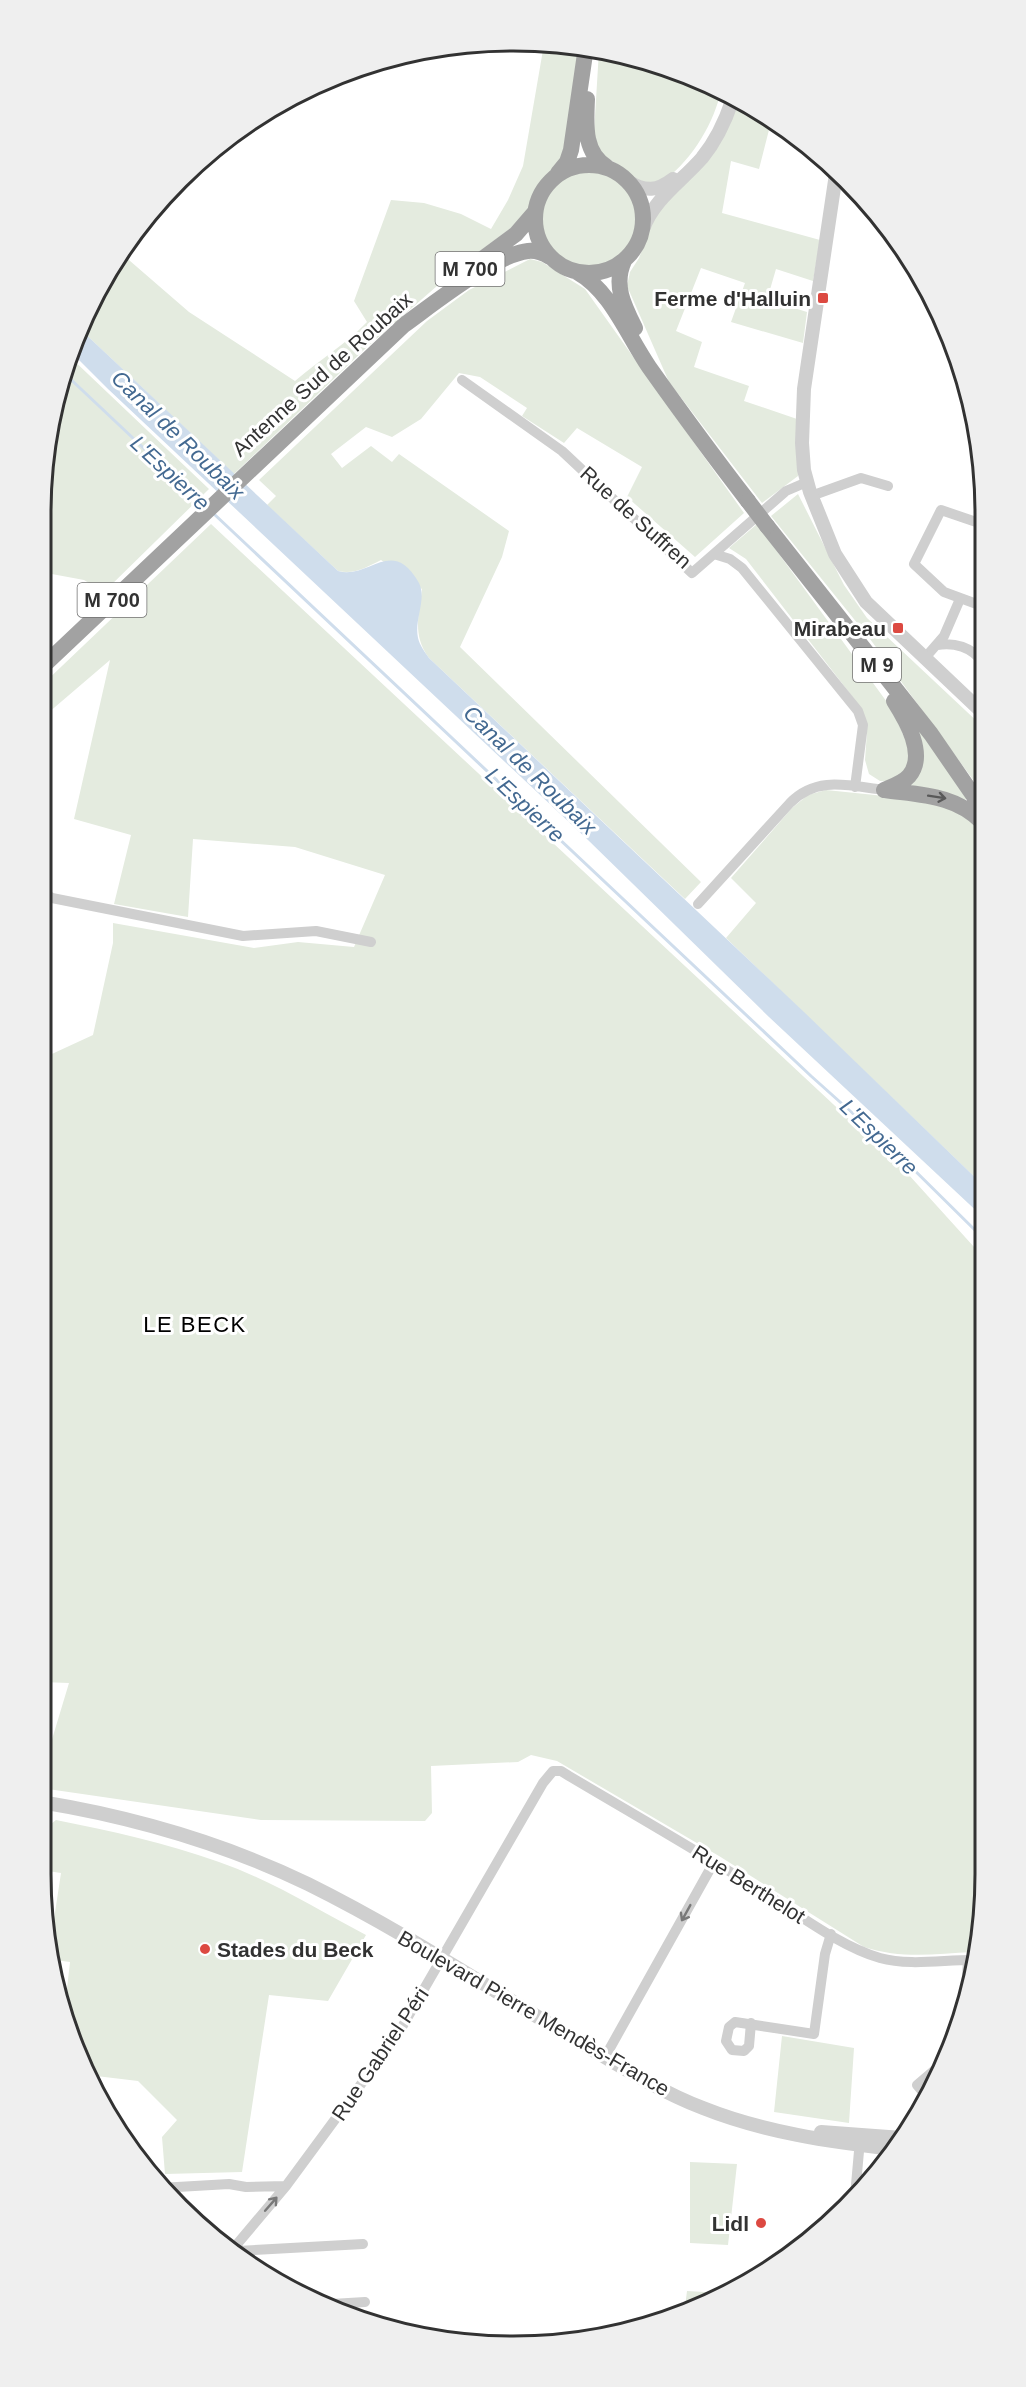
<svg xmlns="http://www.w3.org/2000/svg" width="1026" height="2387" viewBox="0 0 1026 2387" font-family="Helvetica,sans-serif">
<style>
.green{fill:#e4ebdf}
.water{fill:#cfddec}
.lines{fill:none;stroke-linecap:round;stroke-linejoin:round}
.stream{stroke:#cfddec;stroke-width:3}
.minor{stroke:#cfcfcf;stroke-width:10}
.tertiary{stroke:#cfcfcf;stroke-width:14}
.trunk{stroke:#a2a2a2;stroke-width:16}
.trunk-bridge{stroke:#a2a2a2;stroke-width:16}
.oneway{stroke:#595959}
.oneway2{stroke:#797979}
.poi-dot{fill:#dc4941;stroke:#fff;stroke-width:2}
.labels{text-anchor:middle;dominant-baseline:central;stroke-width:6;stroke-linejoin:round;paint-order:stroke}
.shield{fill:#fff;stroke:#707070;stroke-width:1.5}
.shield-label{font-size:20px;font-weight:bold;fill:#323232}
.poi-label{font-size:21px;font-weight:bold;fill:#323232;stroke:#fff;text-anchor:end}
.street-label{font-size:21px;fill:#323232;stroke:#fff}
.water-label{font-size:22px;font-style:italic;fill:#436991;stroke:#fff}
.neighbourhood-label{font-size:22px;letter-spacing:1.5px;fill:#000;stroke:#fff}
.rim{fill:none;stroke:#323232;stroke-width:3}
</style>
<rect width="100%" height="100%" fill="#fff"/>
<path class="green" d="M 544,44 L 580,46 L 567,136 L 558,168 L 549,173 L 540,184 L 530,207 L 515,225 L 461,265 L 366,348 L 234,474 L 80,329 L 104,276 L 122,254 L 189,312 L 295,381 C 319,360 345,345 367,322 L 354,301 L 391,200 L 424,203 L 461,214 L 491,229 L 508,200 L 523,166 Z
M 599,50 L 665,66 L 720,95 C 711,129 689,164 659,184 L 637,181 L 625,169 L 603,155 L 599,150 L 594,133 Z
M 736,103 L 783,129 L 770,126 L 759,169 L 731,161 L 722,213 L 820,240 L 813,281 L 776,269 L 769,293 L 788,301 L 791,307 L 807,312 L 803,343 L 731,322 L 745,283 L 701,268 L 676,331 L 702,342 L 694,367 L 749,386 L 744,401 L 797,419 L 798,476 L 762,503 L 669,382 L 627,286 L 630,272 L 639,258 L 648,234 L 654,212 Z
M541 219a48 48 0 1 1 96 0a48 48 0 1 1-96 0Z
M 530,259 L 542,262 L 585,289 L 744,513 L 695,557 L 627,497 L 642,467 L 577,428 L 564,443 L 522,416 L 527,408 L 480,377 L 459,373 L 421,419 L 392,437 L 366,427 L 331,454 L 342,468 L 371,446 L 392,462 L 399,454 L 509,531 L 502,557 L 460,647 L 701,882 L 685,899 L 429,658 C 412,634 419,616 422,589 L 381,560 C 367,567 354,575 338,571 L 267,505 L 276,496 L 259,480 L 427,321 L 469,290 Z
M 68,355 L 209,489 L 104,592 L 84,580 L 41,572 L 41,513 Z
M 798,494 L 844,585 L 867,618 L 982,726 L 982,792 L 870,639 L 771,516 Z
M 211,524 L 908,1174 L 984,1258 L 985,1874 L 973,1952 C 934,1954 901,1959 864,1947 L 719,1856 L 557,1761 L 531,1755 L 518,1762 L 431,1766 L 432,1813 L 425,1821 L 261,1820 L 41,1788 L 41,1764 L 50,1746 L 69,1683 L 41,1682 L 41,1059 L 93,1035 L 113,943 L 113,923 L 254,948 L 298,942 L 354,947 L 385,875 L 295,847 L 193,839 L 188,917 L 114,904 L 131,835 L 74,819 L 110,660 L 41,719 L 41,686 Z
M 757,524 L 892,709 L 910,750 L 907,768 L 892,782 L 880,781 L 869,774 L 865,760 L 867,732 L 855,700 L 746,559 L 729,548 Z
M 917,727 L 967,798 L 965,800 L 906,784 Z
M 826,790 L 943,802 L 982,827 L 984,1186 L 726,938 L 756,903 L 731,878 L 792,808 L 808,795 Z
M 56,1820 C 111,1831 166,1843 219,1862 C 271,1880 318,1910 366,1935 L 328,2001 L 269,1995 L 242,2172 L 165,2174 L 162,2137 L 177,2120 L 138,2081 L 88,2075 L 66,2026 L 64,2015 L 70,1962 L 55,1960 L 51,1939 L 61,1873 L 41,1870 C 40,1848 37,1833 56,1820 Z
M 782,2036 L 854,2048 L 849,2123 L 774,2112 Z
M 690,2162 L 737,2164 L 728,2245 L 690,2243 Z
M 687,2291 L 722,2293 L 685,2307 Z"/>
<path class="water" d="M 80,329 L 338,571 C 369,580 392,535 419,583 C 427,599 414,620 418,638 C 420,646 425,652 429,658 L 804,1012 L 984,1186 L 984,1218 L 769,1017 L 588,840 L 108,389 L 70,351 Z"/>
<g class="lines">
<path class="stream" d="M 64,373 L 205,506
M 214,514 L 811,1076 L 897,1153 L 984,1239"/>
<path class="minor" d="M 462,380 L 562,451 L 692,573 L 786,491 L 807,482
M 811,496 L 861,478 L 888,486
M 982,524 L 941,510 L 914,564 L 944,592 L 982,606
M 714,554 L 730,559 L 742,568 L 858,711 L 863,725 L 855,787
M 937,645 C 954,642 972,647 982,662
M 924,659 L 944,636 L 960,599
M 41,891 L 52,898 L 243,936 L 316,931 L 371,942
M 698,904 L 790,803 C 817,775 850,786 884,790
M 966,1992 L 968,1960
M 751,2023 L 749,2046 L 744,2051 L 732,2050 L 726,2041 L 729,2027 L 735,2022 L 814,2034 L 825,1954 L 831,1934
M 605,2057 L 714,1862
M 928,2098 L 917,2085 L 944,2062
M 160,2188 L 229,2184 L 246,2187 L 286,2186
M 855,2196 L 860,2140
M 237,2251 L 238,2243 L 286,2186 L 398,2034 L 543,1783 L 553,1771 L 561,1771 L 569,1776 C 633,1814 698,1851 761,1891 C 797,1913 839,1946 880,1958 C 909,1966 942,1960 971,1960
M 238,2251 L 363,2244
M 332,2304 L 365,2302"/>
<path class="tertiary" d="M 836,174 L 804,389 L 802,443 L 804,470 L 810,492 L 835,554 L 866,602 L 982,712
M 629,182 C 646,192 657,191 673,179
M 643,229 C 654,199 681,182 702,158 C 715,142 725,122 732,101
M 41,1802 C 133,1817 223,1843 308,1884 C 399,1929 484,1985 571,2037 C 614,2062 656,2090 703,2108 C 763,2132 830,2142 895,2149
M 821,2132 L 902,2138"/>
<path class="trunk" d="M 587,99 C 586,124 583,152 607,167
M535 219a54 54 0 1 1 108 0a54 54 0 1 1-108 0Z
M 558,173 L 567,162 L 571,150 L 586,47
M 624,261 C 613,285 624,306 635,328
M 470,268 L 516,234 L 535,212
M 577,272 C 611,291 627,335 649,367 C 681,412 714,457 748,501
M 767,526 L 931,734 L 982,808
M 41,668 L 404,325 C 432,305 494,255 528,251 C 536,250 543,253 550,257
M 884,790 C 893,786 903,783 909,776 C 927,755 906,720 894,701
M 885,790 C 921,795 956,795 982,822"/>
<path class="trunk-bridge" d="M 748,501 L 767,526"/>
</g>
<defs><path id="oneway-shaft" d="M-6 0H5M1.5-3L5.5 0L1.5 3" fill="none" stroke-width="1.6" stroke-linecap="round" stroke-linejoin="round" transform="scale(1.5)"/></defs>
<use class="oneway" href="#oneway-shaft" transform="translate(937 797) rotate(9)"/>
<g class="oneway2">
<use href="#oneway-shaft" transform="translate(686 1913) rotate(119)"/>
<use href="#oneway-shaft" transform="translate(271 2204) rotate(-49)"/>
</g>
<g class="poi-dot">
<rect x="817" y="292" width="12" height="12" rx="3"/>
<rect x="892" y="622" width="12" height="12" rx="3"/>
<circle cx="205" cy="1949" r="6"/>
<circle cx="761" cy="2223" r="6"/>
</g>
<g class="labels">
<g class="shield">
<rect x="435.5" y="252" width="69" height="34" rx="4.5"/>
<rect x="77.5" y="583" width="69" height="34" rx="4.5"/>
<rect x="853" y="648" width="48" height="34" rx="4.5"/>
</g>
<g class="shield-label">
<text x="470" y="269">M 700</text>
<text x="112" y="600">M 700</text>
<text x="877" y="665">M 9</text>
</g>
<g class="poi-label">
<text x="811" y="298">Ferme d'Halluin</text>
<text x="886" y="628">Mirabeau</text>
<text x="217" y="1949" text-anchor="start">Stades du Beck</text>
<text x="749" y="2223">Lidl</text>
</g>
<g class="street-label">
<text transform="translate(322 374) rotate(-42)">Antenne Sud de Roubaix</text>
<text transform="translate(636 517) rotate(42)">Rue de Suffren</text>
<text transform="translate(749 1884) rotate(32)">Rue Berthelot</text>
<text transform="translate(534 2013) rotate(30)">Boulevard Pierre Mendès-France</text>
<text transform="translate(380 2054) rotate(-56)">Rue Gabriel Péri</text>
</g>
<g class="water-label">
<text transform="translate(178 435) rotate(44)">Canal de Roubaix</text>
<text transform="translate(170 473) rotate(43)">L'Espierre</text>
<text transform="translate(530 770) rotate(44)">Canal de Roubaix</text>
<text transform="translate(525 805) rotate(43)">L'Espierre</text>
<text transform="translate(879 1137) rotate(44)">L'Espierre</text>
</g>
<g class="neighbourhood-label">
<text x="195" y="1324">LE BECK</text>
</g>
</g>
<path d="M0 0H1026V2387H0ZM513 51H513A462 462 0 0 1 975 513V1874A462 462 0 0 1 513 2336H513A462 462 0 0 1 51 1874V513A462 462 0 0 1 513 51Z" fill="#efefef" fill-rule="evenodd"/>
<path class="rim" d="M513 51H513A462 462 0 0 1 975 513V1874A462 462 0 0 1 513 2336H513A462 462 0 0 1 51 1874V513A462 462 0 0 1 513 51Z"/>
</svg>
